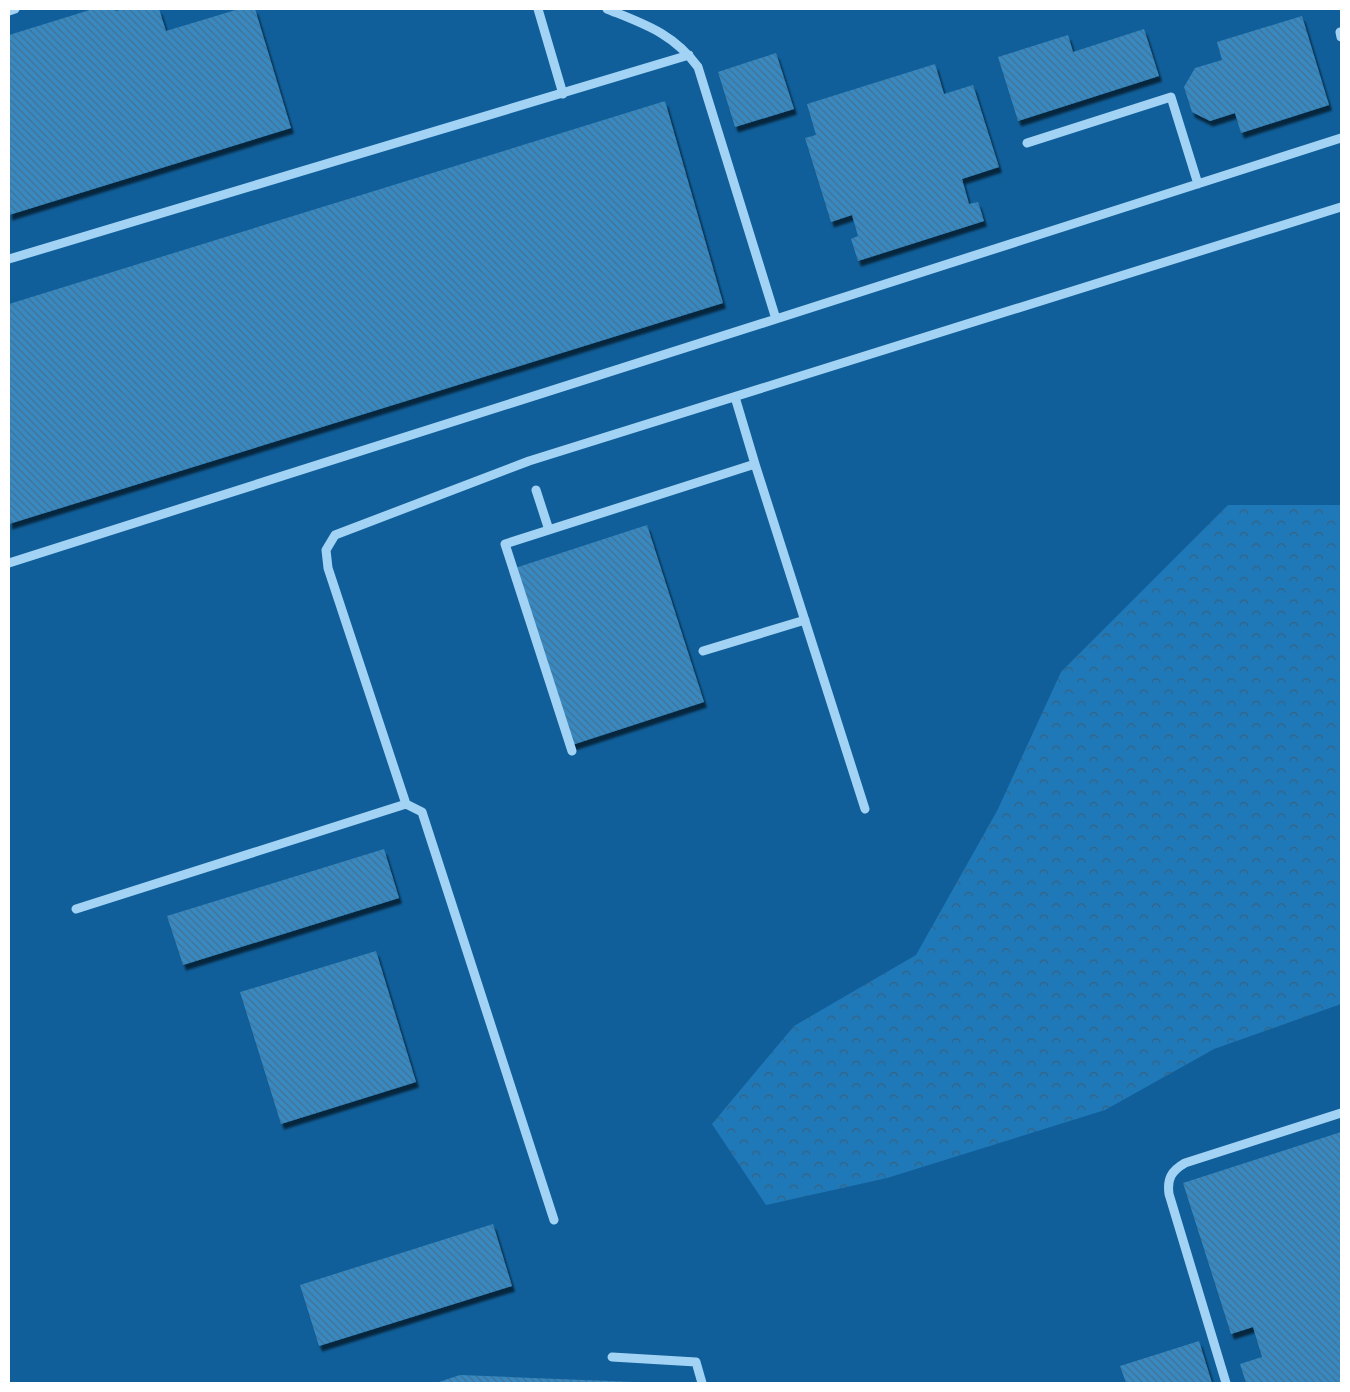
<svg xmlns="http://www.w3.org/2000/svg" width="1350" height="1392" viewBox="0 0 1350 1392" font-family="'Golos Text',sans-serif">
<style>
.forest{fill:url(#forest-crowns)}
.building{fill:url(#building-back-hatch);filter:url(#shadow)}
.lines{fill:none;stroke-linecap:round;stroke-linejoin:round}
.minor{stroke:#a3d3f4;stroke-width:9}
</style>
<defs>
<pattern id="forest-crowns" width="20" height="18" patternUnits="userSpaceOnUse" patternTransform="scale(1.25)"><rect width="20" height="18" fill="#1f79b8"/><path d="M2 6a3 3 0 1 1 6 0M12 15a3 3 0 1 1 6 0" fill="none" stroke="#366282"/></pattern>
<pattern id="building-back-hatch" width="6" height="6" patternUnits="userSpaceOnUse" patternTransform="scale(1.25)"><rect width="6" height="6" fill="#3989c1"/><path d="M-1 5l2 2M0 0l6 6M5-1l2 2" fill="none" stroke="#417192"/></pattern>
<filter id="shadow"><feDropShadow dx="3" dy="5.5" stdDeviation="1" flood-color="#0009"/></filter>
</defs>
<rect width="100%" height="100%" fill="#105f9a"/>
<path class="forest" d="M 1228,505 L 1341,505 L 1341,1004 L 1214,1049 L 1105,1110 L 887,1178 L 766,1205 L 712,1124 L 794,1026 L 916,955 L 997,811 L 1061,672 Z"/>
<path class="building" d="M 93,9 L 115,9 L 116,11 L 124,9 L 159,9 L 166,31 L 239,9 L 255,9 L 291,128 L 9,215 L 9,35 Z
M 1302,16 L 1329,105 L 1241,133 L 1235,113 L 1210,121 L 1192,112 L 1184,87 L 1195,68 L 1222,60 L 1217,42 Z
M 1144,29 L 1159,76 L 1018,121 L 998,57 L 1068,35 L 1073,52 Z
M 776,53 L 794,109 L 735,127 L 718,72 Z
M 935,64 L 944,94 L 973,85 L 999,167 L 962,179 L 969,204 L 978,202 L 984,221 L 858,261 L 851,239 L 858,236 L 852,215 L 831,222 L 805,138 L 816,135 L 807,104 Z
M 665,101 L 723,303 L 9,524 L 9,304 Z
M 647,525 L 704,702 L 572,745 L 515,568 Z
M 384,849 L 399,898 L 183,965 L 167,916 Z
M 376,951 L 416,1082 L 281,1124 L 240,992 Z
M 1341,1132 L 1341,1383 L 1246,1383 L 1240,1364 L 1262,1357 L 1253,1327 L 1231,1334 L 1183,1183 Z
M 493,1224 L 512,1286 L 319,1346 L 300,1285 Z
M 1199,1341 L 1212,1383 L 1126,1383 L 1120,1366 Z
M 460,1375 L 635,1382 L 635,1383 L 436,1383 Z"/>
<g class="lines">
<path class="minor" d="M 538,9 L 563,94
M 607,9 C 644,24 673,33 698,67 L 776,319 L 1341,138
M 9,11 L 15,9
M 1340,32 L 1341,37
M 1027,143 L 1171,97 L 1198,184
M 9,259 L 689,55
M 735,397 L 755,464
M 536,490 L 549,530
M 9,563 L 776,319
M 703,651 L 805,620
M 572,751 L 505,544 L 755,464 L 865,809
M 406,804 L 328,568 L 326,550 L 335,535 L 529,461 L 1341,207
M 76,909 L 406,804 L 422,812 L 554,1220
M 612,1357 L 696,1362 L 702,1383
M 1226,1383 L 1169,1194 C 1167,1179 1171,1171 1185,1163 L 1341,1113"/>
</g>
<rect width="1350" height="1392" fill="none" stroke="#ffffff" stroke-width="20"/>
</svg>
